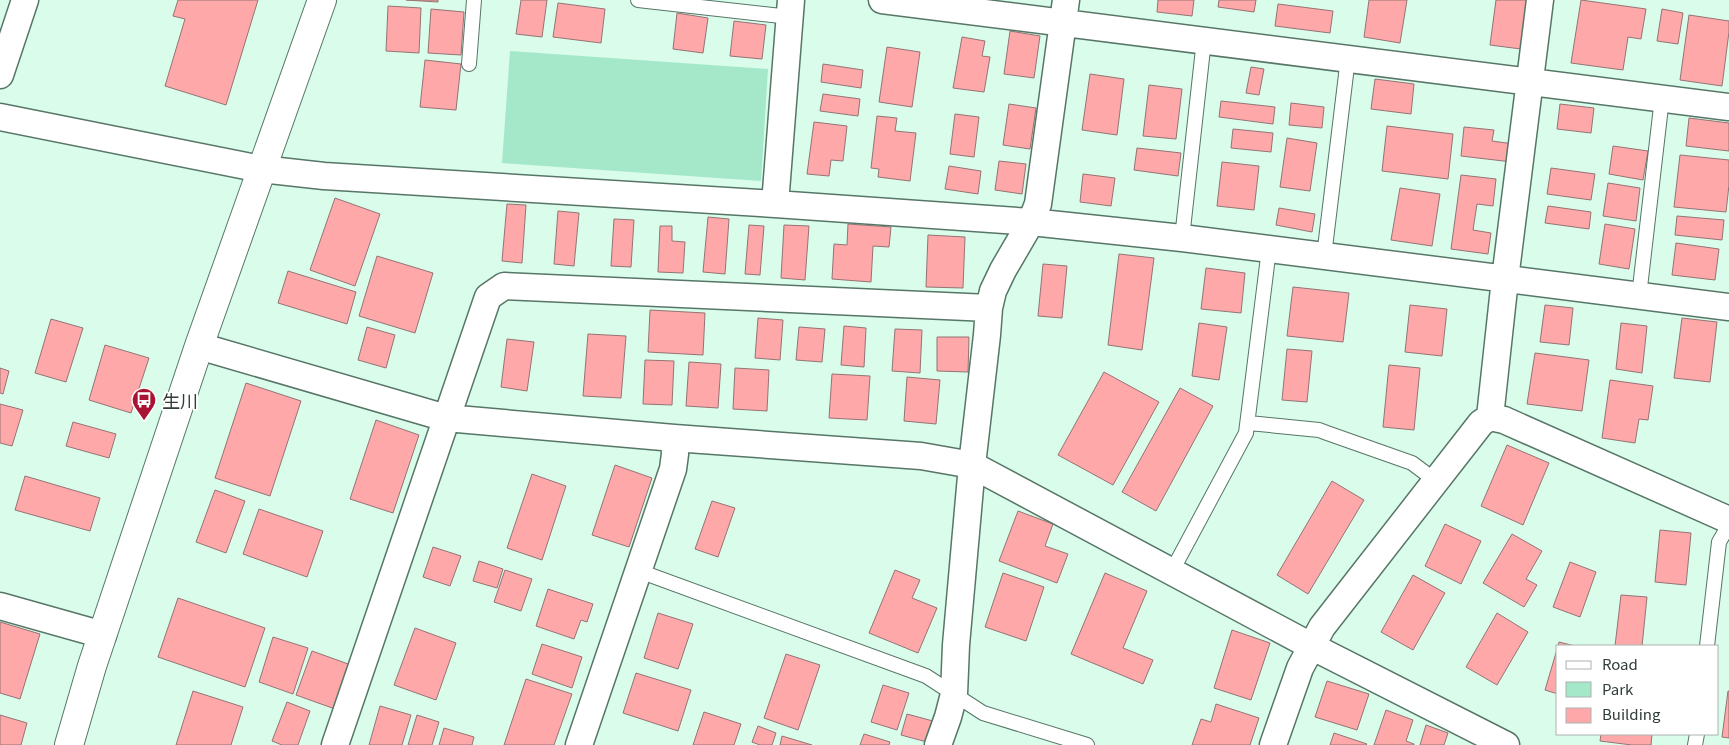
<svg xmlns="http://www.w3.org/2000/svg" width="1729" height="745" viewBox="0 0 1729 745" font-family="Georgia,'Noto Sans JP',serif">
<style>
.green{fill:#a4e7c9}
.building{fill:#fea8aa;stroke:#957373}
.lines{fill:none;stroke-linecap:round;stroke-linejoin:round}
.service-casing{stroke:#577667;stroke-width:16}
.minor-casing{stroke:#577667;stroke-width:29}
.tertiary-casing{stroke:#577667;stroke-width:30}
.service{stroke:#fff;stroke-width:14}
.minor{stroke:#fff;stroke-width:26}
.tertiary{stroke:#fff;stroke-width:28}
.labels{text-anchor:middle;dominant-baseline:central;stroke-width:4;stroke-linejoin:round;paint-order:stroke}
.poi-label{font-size:18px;fill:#303e37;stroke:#fff;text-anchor:start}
</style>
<rect width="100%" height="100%" fill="#d9fceb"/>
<path class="green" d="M 510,51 L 768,69 L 761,181 L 502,163 Z"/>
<path class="building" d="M 178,0 L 258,0 L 226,105 L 165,86 L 185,19 L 173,16 Z
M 406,0 L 438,0 L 438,2 Z
M 521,0 L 547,0 L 542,37 L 516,34 Z
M 1158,0 L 1194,0 L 1192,16 L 1157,12 Z
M 1219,0 L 1256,0 L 1254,12 L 1218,7 Z
M 1369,0 L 1407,0 L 1400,43 L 1364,37 Z
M 1496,0 L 1527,0 L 1521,49 L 1490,45 Z
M 1581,0 L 1646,9 L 1641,39 L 1628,37 L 1623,70 L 1571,63 Z
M 558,3 L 605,9 L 601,43 L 553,37 Z
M 1278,4 L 1333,11 L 1330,33 L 1275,26 Z
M 388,6 L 421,8 L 419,53 L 386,51 Z
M 431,9 L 464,12 L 461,55 L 428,53 Z
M 1662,9 L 1683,13 L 1678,44 L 1657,41 Z
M 677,13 L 708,18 L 703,53 L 673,49 Z
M 1689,15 L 1729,21 L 1729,32 L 1722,86 L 1680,80 Z
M 734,21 L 766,25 L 762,59 L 730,56 Z
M 1010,31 L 1040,36 L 1034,78 L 1004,74 Z
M 962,37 L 985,41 L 982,56 L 990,57 L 984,92 L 953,88 Z
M 887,47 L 920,52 L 912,107 L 879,102 Z
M 425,60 L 461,64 L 456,110 L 420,107 Z
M 823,64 L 863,70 L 861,88 L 821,82 Z
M 1251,67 L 1264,69 L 1259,95 L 1246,93 Z
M 1090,74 L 1124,79 L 1117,135 L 1082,130 Z
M 1375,79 L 1414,84 L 1411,114 L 1371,109 Z
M 1149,85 L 1182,89 L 1176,139 L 1143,136 Z
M 823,94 L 860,99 L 858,116 L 820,111 Z
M 1221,101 L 1275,107 L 1273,124 L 1219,117 Z
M 1291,103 L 1324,107 L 1322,128 L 1289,125 Z
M 1009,104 L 1036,108 L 1030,149 L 1003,145 Z
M 1560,104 L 1594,108 L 1591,133 L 1557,129 Z
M 955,114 L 979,117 L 974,157 L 950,154 Z
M 877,116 L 897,118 L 895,131 L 916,133 L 910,181 L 878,177 L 879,169 L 871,168 Z
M 1689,118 L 1729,123 L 1729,151 L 1686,146 Z
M 814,122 L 847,126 L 843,161 L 831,160 L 829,176 L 807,174 Z
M 1387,126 L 1453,134 L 1448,179 L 1382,171 Z
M 1464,127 L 1494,130 L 1492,141 L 1514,144 L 1512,162 L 1461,156 Z
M 1233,129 L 1273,133 L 1271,152 L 1231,148 Z
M 1287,138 L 1317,143 L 1310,191 L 1280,187 Z
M 1613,146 L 1648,151 L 1643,180 L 1609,174 Z
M 1137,148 L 1181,153 L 1178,176 L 1134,170 Z
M 1680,155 L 1729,160 L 1729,185 L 1726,212 L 1674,207 Z
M 999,161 L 1026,164 L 1022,194 L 995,190 Z
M 1222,162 L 1259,166 L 1254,210 L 1217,206 Z
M 949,166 L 981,171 L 978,194 L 945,189 Z
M 1551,168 L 1595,174 L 1591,200 L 1547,194 Z
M 1083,174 L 1115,178 L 1111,206 L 1080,202 Z
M 1461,175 L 1496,179 L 1493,206 L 1477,204 L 1473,230 L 1491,233 L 1488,254 L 1451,249 Z
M 1608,183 L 1640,188 L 1636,221 L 1603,216 Z
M 1400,188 L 1440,194 L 1432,246 L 1391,240 Z
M 335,198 L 380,214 L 355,286 L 310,270 Z
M 507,204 L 526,205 L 522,263 L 502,261 Z
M 1548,206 L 1591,212 L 1589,229 L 1545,223 Z
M 1279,208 L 1315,214 L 1312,232 L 1276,225 Z
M 558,211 L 579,213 L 574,266 L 554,264 Z
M 1677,216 L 1724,220 L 1722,240 L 1675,235 Z
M 708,217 L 729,219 L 725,274 L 703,272 Z
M 614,219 L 634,220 L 631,267 L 611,266 Z
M 848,224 L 891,227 L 889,247 L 873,246 L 871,282 L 832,279 L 834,244 L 847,245 Z
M 1605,224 L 1635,229 L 1629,269 L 1599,264 Z
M 749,225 L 764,226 L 760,275 L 745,274 Z
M 784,225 L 809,226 L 805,280 L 781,278 Z
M 660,226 L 672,226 L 672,241 L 685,242 L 683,273 L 658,272 Z
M 928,235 L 965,237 L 963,288 L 926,287 Z
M 1676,243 L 1719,249 L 1715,280 L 1672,275 Z
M 1119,254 L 1154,258 L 1142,350 L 1108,345 Z
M 377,256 L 433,273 L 415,333 L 359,316 Z
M 1043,264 L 1067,266 L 1062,318 L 1038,316 Z
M 1206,268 L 1245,273 L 1241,313 L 1201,309 Z
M 288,271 L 356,292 L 347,324 L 278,303 Z
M 1293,287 L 1349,293 L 1343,342 L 1287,336 Z
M 1410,305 L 1447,309 L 1442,356 L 1405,352 Z
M 1545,305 L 1573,308 L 1569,345 L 1540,342 Z
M 650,310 L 705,313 L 703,355 L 648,352 Z
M 758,318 L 783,320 L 780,360 L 755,358 Z
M 1682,318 L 1717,322 L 1710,382 L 1674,378 Z
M 51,319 L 83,328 L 66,382 L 35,373 Z
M 1199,323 L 1227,327 L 1219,380 L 1192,376 Z
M 1621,323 L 1647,326 L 1642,373 L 1616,369 Z
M 844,326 L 866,328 L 864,367 L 841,365 Z
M 367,327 L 395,335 L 386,368 L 358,360 Z
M 799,327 L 825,329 L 822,362 L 796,360 Z
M 895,329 L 922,330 L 920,373 L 892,371 Z
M 588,334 L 626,336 L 621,398 L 583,396 Z
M 937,337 L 969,337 L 968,372 L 937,371 Z
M 507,339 L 534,342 L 527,391 L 501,387 Z
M 105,345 L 149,358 L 131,413 L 89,400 Z
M 1287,349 L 1312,351 L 1307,402 L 1282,400 Z
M 1535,353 L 1589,360 L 1582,411 L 1527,404 Z
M 645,360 L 674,361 L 672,405 L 643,404 Z
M 689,362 L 721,364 L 718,408 L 686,406 Z
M 1389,365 L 1420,368 L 1414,430 L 1383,427 Z
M 0,368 L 9,371 L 3,394 L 0,393 Z
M 735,368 L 769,370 L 767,411 L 733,409 Z
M 1104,372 L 1159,402 L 1113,485 L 1058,455 Z
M 832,374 L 870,376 L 867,420 L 829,418 Z
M 907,377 L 940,380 L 936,424 L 904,421 Z
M 1610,380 L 1653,386 L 1648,420 L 1639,419 L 1635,443 L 1602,438 Z
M 246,383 L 301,401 L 270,496 L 215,478 Z
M 1180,388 L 1213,406 L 1156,511 L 1122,492 Z
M 0,404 L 23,410 L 12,446 L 0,443 Z
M 376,420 L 419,435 L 393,513 L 350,499 Z
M 73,422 L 116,434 L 109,458 L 66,446 Z
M 1507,445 L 1549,463 L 1523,525 L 1481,506 Z
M 615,465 L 652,478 L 629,547 L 592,535 Z
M 532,474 L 566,486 L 542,560 L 507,548 Z
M 25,476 L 100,498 L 90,531 L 15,510 Z
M 1332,481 L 1364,500 L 1308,594 L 1277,575 Z
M 215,490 L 245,501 L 226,553 L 196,542 Z
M 712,501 L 735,508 L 718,557 L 695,549 Z
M 259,509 L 323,531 L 307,577 L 243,554 Z
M 1018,511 L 1053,524 L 1045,546 L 1068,554 L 1057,583 L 999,561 Z
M 1445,524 L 1481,541 L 1461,584 L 1425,566 Z
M 1660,530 L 1691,533 L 1686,585 L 1655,582 Z
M 1512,534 L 1542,551 L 1526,579 L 1537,585 L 1524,607 L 1483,583 Z
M 433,547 L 461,556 L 450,586 L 423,577 Z
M 479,561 L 503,569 L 497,588 L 473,581 Z
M 1570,562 L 1596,572 L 1580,617 L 1553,607 Z
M 505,570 L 532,579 L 521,611 L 494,602 Z
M 895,570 L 920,580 L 912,598 L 937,608 L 918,653 L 869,633 Z
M 1003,573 L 1044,587 L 1026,641 L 985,627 Z
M 1105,573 L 1147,591 L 1123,648 L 1153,660 L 1143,684 L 1071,654 Z
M 1413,575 L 1445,593 L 1413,650 L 1381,632 Z
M 548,589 L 593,604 L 587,622 L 581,620 L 574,639 L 536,626 Z
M 1621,595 L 1647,597 L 1642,646 L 1615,646 Z
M 178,598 L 265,628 L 245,687 L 158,657 Z
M 658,613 L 693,624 L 678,669 L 644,658 Z
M 1497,613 L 1528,632 L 1497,685 L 1466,667 Z
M 0,622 L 40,634 L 20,699 L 0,693 Z
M 415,628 L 456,643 L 436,700 L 394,685 Z
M 1232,630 L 1270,643 L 1251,700 L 1214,688 Z
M 273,637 L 308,648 L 293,694 L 259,682 Z
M 1559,642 L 1575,646 L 1558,646 Z
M 542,644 L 582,657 L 572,688 L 532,674 Z
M 1558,646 L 1558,694 L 1545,690 Z
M 312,651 L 351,665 L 335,709 L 296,695 Z
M 786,654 L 820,665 L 798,730 L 764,718 Z
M 636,673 L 691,690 L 678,731 L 623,713 Z
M 526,679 L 572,694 L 554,745 L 504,745 Z
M 1327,681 L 1369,694 L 1357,730 L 1315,717 Z
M 883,685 L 909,693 L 897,730 L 871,722 Z
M 193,691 L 243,707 L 231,745 L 176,745 Z
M 1728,691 L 1729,691 L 1729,738 L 1722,737 Z
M 287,702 L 310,711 L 298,745 L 282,745 L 272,741 Z
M 1216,704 L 1259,718 L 1250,745 L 1192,745 L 1201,719 L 1211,722 Z
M 380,706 L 411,715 L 402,745 L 369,745 Z
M 1386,710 L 1413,720 L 1406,741 L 1414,744 L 1414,745 L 1374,745 Z
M 704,712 L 741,724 L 734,745 L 693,745 Z
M 907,714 L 933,721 L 927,742 L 901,735 Z
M 0,715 L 27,723 L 21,745 L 0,745 Z
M 417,715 L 439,722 L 432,745 L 408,745 Z
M 1426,725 L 1448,733 L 1444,745 L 1420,745 Z
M 758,726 L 776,733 L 772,745 L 760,745 L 752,742 Z
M 444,728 L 474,737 L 472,745 L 439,745 Z
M 1334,733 L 1367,744 L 1366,745 L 1330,745 Z
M 864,734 L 890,742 L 889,745 L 860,745 Z
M 1601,734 L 1652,734 L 1651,745 L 1632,745 L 1600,741 Z
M 782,736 L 812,745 L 780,745 Z"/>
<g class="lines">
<defs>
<path id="service" d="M 638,0 L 790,17
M 469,64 L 474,0
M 1182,238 L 1204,40
M 1324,256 L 1348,58
M 1639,296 L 1662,98
M 1249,423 L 1319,430 L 1327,433 L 1412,463 L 1436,481
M 639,571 L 926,676 L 983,713 L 1087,745
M 1172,571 L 1246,433 L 1269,249
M 1707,646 L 1719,542 L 1729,525
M 1695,745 L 1697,734"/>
<path id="minor" d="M 882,0 L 1729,107
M 0,75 L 25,0
M 0,117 L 261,169 L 324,176 L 775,204 L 1031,222 L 1182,238 L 1729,307
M 775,204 L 791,0
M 199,346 L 446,418 L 674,438 L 921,456 L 972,465 L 1311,646 L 1506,745
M 1490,417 L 1505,279 L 1540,0
M 0,606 L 103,635
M 335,745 L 488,297 L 504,286 L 989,308
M 579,745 L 673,469 L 675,454 L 674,438
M 938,745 L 948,717 L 954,694 L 956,645 L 972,465 L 987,335 L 989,308 L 993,291 L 1003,270 L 1031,222 L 1038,204 L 1066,0
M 1273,745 L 1300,668 L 1322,627 L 1481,423 L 1490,417 L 1504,420 L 1729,520"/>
<path id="tertiary" d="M 69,745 L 92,666 L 199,346 L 322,0"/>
</defs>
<use href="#service" class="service-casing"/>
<use href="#minor" class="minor-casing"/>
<use href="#tertiary" class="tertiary-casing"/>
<use href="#service" class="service"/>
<use href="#minor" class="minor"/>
<use href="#tertiary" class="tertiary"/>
</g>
<defs>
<symbol id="bus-pin" viewBox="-11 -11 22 30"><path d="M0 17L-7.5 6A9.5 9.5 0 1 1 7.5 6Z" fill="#a91232" stroke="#fff"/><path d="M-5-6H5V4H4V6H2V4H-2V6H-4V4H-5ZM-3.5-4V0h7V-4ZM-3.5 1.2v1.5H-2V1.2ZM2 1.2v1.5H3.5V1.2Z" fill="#fff"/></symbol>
</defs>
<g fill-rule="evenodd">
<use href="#bus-pin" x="130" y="386" width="28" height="38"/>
</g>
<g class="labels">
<g class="poi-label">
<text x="162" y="400">生川</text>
</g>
</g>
<rect x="1556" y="645" width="162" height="90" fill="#ffffff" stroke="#acb2af"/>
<rect x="1566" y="661" width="25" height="8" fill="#ffffff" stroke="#acb2af"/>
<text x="1602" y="670" font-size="15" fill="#303e37">Road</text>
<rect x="1566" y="682" width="25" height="15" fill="#a4e7c9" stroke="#acb2af"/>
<text x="1602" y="695" font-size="15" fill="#303e37">Park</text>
<rect x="1566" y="708" width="25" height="15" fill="#fea8aa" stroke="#acb2af"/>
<text x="1602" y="720" font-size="15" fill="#303e37">Building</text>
</svg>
